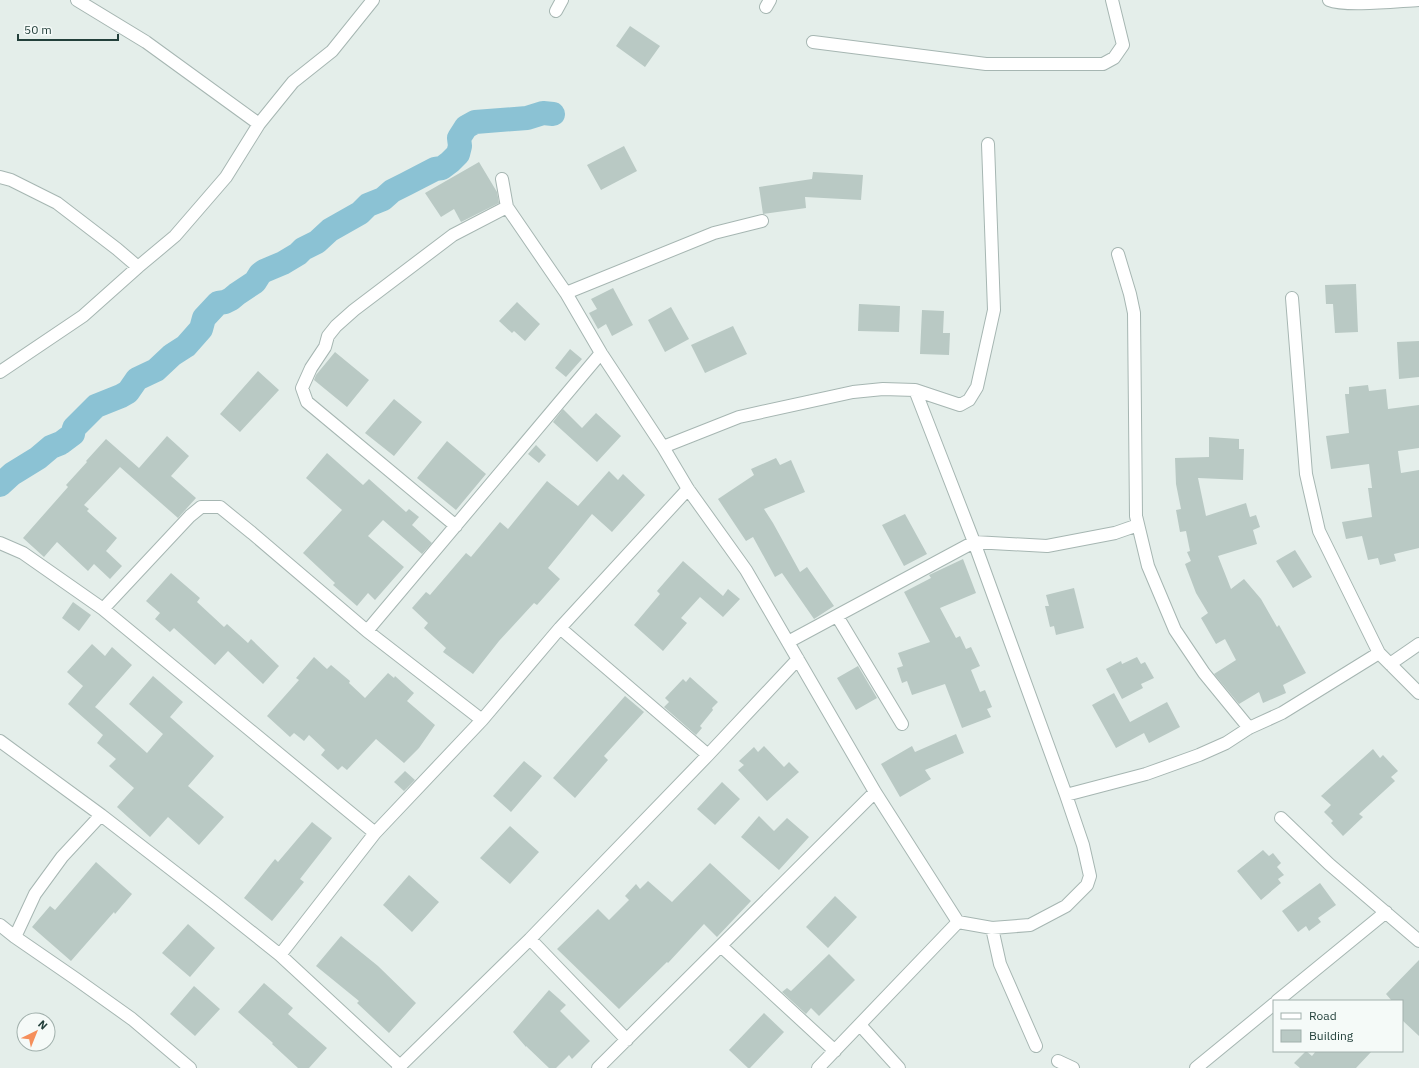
<svg xmlns="http://www.w3.org/2000/svg" width="1419" height="1068" viewBox="0 0 1419 1068" font-family="'IBM Plex Sans',sans-serif">
<style>
.lines{fill:none;stroke-linecap:round;stroke-linejoin:round}
.river{stroke:#8bc2d4;stroke-width:24}
.building{fill:#b9c9c4}
.street-casing{stroke:#a6b6b2;stroke-width:14}
.street{stroke:#fff;stroke-width:12}
</style>
<rect width="100%" height="100%" fill="#e4eeea"/>
<g class="lines">
<path class="river" d="M 0,485 L 12,474 L 38,458 L 51,447 L 61,443 L 73,434 L 74,428 L 96,406 L 121,396 L 128,392 L 137,379 L 156,370 L 172,355 L 186,346 L 201,329 L 204,318 L 218,303 L 225,302 L 231,299 L 237,294 L 255,282 L 260,274 L 264,271 L 283,263 L 298,254 L 303,249 L 317,242 L 330,230 L 360,213 L 368,205 L 383,199 L 392,191 L 406,184 L 435,169 L 442,168 L 450,162 L 458,154 L 460,146 L 459,138 L 466,127 L 475,122 L 527,118 L 543,113 L 553,114"/>
</g>
<path class="building" d="M 630,26 L 660,46 L 645,67 L 616,46 Z
M 624,146 L 637,171 L 601,190 L 587,165 Z
M 479,162 L 497,192 L 499,203 L 461,222 L 454,209 L 441,217 L 425,193 Z
M 813,172 L 863,175 L 861,200 L 805,197 L 806,208 L 763,214 L 759,187 L 812,179 Z
M 1356,284 L 1358,332 L 1335,333 L 1333,304 L 1326,304 L 1325,285 Z
M 613,288 L 633,325 L 612,336 L 606,324 L 598,329 L 589,313 L 597,309 L 591,299 Z
M 517,302 L 540,324 L 525,341 L 514,331 L 512,333 L 499,321 Z
M 859,304 L 900,306 L 899,332 L 858,331 Z
M 671,307 L 689,339 L 665,352 L 648,320 Z
M 922,310 L 944,311 L 943,333 L 950,333 L 949,355 L 920,354 Z
M 733,326 L 747,354 L 705,373 L 691,345 Z
M 1419,341 L 1419,377 L 1399,379 L 1397,342 Z
M 570,349 L 582,359 L 566,377 L 555,368 Z
M 335,352 L 369,380 L 347,407 L 314,380 L 316,375 Z
M 258,371 L 279,390 L 240,432 L 220,414 Z
M 1368,385 L 1369,391 L 1386,389 L 1388,409 L 1419,405 L 1419,448 L 1398,451 L 1401,473 L 1419,470 L 1419,548 L 1394,554 L 1396,561 L 1380,565 L 1378,558 L 1368,560 L 1362,536 L 1346,539 L 1342,522 L 1372,517 L 1368,488 L 1372,488 L 1369,464 L 1331,469 L 1326,436 L 1349,433 L 1345,394 L 1349,394 L 1349,387 Z
M 394,399 L 422,422 L 394,456 L 365,433 Z
M 563,409 L 582,428 L 596,413 L 621,436 L 597,462 L 553,422 Z
M 167,436 L 189,456 L 171,476 L 196,498 L 178,518 L 120,467 L 84,505 L 89,509 L 87,511 L 117,538 L 106,551 L 122,566 L 110,579 L 94,564 L 88,571 L 57,542 L 44,557 L 23,538 L 68,487 L 66,485 L 87,462 L 86,461 L 106,439 L 139,468 Z
M 1209,437 L 1239,439 L 1239,449 L 1244,449 L 1243,480 L 1198,478 L 1206,516 L 1246,503 L 1250,517 L 1256,515 L 1260,527 L 1253,530 L 1257,544 L 1218,556 L 1231,589 L 1244,579 L 1261,599 L 1277,627 L 1279,625 L 1306,673 L 1283,685 L 1286,693 L 1263,703 L 1259,692 L 1239,704 L 1214,674 L 1236,660 L 1225,639 L 1216,644 L 1201,618 L 1208,613 L 1196,593 L 1185,564 L 1191,561 L 1187,552 L 1190,551 L 1186,531 L 1180,532 L 1176,510 L 1181,509 L 1176,484 L 1175,458 L 1209,457 Z
M 447,441 L 486,474 L 456,510 L 417,478 Z
M 536,445 L 546,455 L 539,463 L 528,454 Z
M 327,453 L 363,485 L 369,479 L 406,512 L 409,509 L 419,517 L 412,525 L 432,543 L 422,554 L 383,520 L 368,536 L 404,567 L 375,600 L 368,593 L 357,606 L 333,585 L 335,583 L 303,553 L 342,510 L 306,478 Z
M 776,458 L 780,465 L 791,460 L 805,492 L 764,509 L 773,523 L 800,572 L 807,567 L 834,606 L 814,619 L 782,573 L 775,577 L 753,537 L 746,541 L 718,499 L 754,475 L 751,469 Z
M 609,471 L 618,480 L 623,474 L 645,495 L 612,532 L 592,514 L 548,568 L 560,579 L 537,605 L 534,603 L 499,641 L 473,674 L 443,652 L 446,648 L 424,628 L 428,623 L 412,608 L 426,592 L 430,595 L 466,553 L 471,557 L 500,522 L 508,529 L 547,481 L 578,506 Z
M 905,514 L 927,554 L 904,566 L 882,525 Z
M 1295,550 L 1312,577 L 1293,588 L 1276,561 Z
M 963,559 L 976,593 L 940,608 L 956,638 L 960,636 L 966,649 L 971,647 L 980,666 L 971,670 L 980,692 L 985,690 L 992,707 L 987,709 L 991,717 L 962,728 L 945,684 L 912,695 L 907,681 L 902,683 L 897,668 L 903,666 L 898,653 L 930,642 L 904,592 L 931,578 L 929,575 Z
M 683,561 L 723,596 L 728,589 L 740,599 L 723,617 L 700,597 L 681,618 L 687,623 L 663,651 L 634,625 L 660,594 L 657,591 Z
M 171,573 L 200,598 L 197,602 L 224,627 L 227,624 L 248,643 L 251,639 L 279,666 L 263,684 L 228,651 L 215,665 L 174,628 L 170,632 L 155,619 L 160,613 L 146,601 Z
M 1074,588 L 1084,628 L 1056,635 L 1054,626 L 1050,627 L 1045,606 L 1049,606 L 1046,595 Z
M 73,602 L 91,615 L 79,631 L 62,618 Z
M 92,644 L 105,656 L 112,647 L 132,665 L 95,707 L 100,711 L 147,753 L 163,734 L 129,704 L 153,676 L 183,702 L 170,717 L 214,756 L 188,786 L 224,817 L 199,845 L 168,817 L 150,837 L 117,807 L 134,788 L 109,766 L 116,759 L 97,743 L 103,735 L 68,704 L 83,686 L 67,672 Z
M 314,657 L 327,669 L 331,665 L 350,681 L 349,683 L 365,698 L 388,673 L 394,678 L 395,676 L 414,693 L 407,701 L 435,725 L 419,748 L 404,763 L 376,739 L 347,770 L 342,766 L 338,770 L 321,755 L 325,750 L 309,735 L 304,741 L 294,733 L 290,737 L 267,716 L 299,680 L 296,678 Z
M 1137,657 L 1141,664 L 1145,662 L 1154,678 L 1141,684 L 1143,688 L 1122,699 L 1106,669 L 1121,661 L 1122,664 Z
M 858,666 L 877,698 L 856,710 L 837,678 Z
M 690,677 L 718,702 L 712,708 L 713,710 L 700,726 L 702,728 L 696,735 L 664,707 L 669,702 L 665,698 L 683,679 L 686,682 Z
M 1114,693 L 1130,722 L 1167,702 L 1180,727 L 1149,743 L 1144,733 L 1116,748 L 1092,705 Z
M 625,696 L 644,712 L 604,756 L 608,760 L 575,798 L 553,778 Z
M 956,734 L 964,753 L 925,770 L 931,779 L 900,797 L 881,764 L 912,746 L 915,752 Z
M 764,746 L 784,767 L 789,762 L 799,772 L 767,801 L 738,770 L 744,765 L 739,761 L 754,747 L 758,752 Z
M 1373,749 L 1380,758 L 1383,755 L 1398,771 L 1391,777 L 1395,781 L 1359,814 L 1363,817 L 1343,836 L 1331,823 L 1333,821 L 1324,812 L 1331,805 L 1321,796 Z
M 524,761 L 542,776 L 511,812 L 493,796 Z
M 405,771 L 415,780 L 404,791 L 394,782 Z
M 722,782 L 740,799 L 715,825 L 697,809 Z
M 759,816 L 774,831 L 787,818 L 809,837 L 779,870 L 741,837 Z
M 312,822 L 332,838 L 300,879 L 304,882 L 272,921 L 244,898 L 275,859 L 278,862 Z
M 510,826 L 539,852 L 510,884 L 480,858 Z
M 1263,850 L 1269,856 L 1273,853 L 1281,863 L 1277,867 L 1284,875 L 1278,879 L 1281,883 L 1261,900 L 1237,871 Z
M 96,862 L 132,894 L 115,914 L 114,912 L 71,961 L 32,927 L 50,906 L 55,910 Z
M 710,863 L 751,901 L 717,937 L 704,924 L 668,963 L 667,962 L 619,1009 L 557,949 L 598,909 L 609,920 L 629,900 L 625,896 L 636,884 L 640,889 L 648,881 L 672,902 Z
M 409,875 L 439,902 L 412,932 L 383,905 Z
M 1320,883 L 1336,905 L 1318,918 L 1321,922 L 1309,931 L 1306,926 L 1298,932 L 1282,911 Z
M 835,896 L 857,917 L 828,948 L 806,927 Z
M 188,924 L 215,948 L 190,977 L 162,953 Z
M 341,936 L 378,966 L 416,1003 L 389,1033 L 357,1003 L 359,1001 L 316,966 Z
M 829,954 L 855,980 L 819,1016 L 811,1008 L 806,1014 L 782,992 L 787,988 L 791,991 Z
M 1419,960 L 1419,1036 L 1402,1020 L 1402,1001 L 1392,1001 L 1386,994 Z
M 264,983 L 293,1008 L 288,1014 L 327,1048 L 309,1068 L 298,1068 L 272,1044 L 273,1043 L 238,1012 Z
M 194,986 L 220,1009 L 195,1036 L 170,1014 Z
M 549,990 L 566,1005 L 560,1011 L 590,1041 L 572,1059 L 569,1055 L 556,1068 L 549,1068 L 526,1046 L 526,1047 L 513,1032 Z
M 764,1013 L 784,1032 L 750,1068 L 748,1068 L 729,1050 Z
M 1306,1051 L 1312,1056 L 1316,1051 L 1372,1051 L 1356,1068 L 1300,1068 L 1294,1063 Z"/>
<g class="lines">
<defs>
<path id="street" d="M 77,0 L 146,42 L 259,124
M 1329,0 C 1346,7 1398,1 1419,0
M 766,7 L 770,0
M 556,11 L 562,0
M 813,42 L 986,64 L 1103,64 L 1114,58 L 1123,45 L 1112,0
M 0,177 L 11,180 L 57,203 L 117,249 L 138,267
M 502,179 L 507,207 L 566,293 L 601,353 L 663,447 L 688,489 L 746,570 L 875,792 L 958,922 L 992,928 L 1030,925 L 1066,906 L 1087,885 L 1090,876 L 1083,845 L 1066,795 L 974,542 L 915,390
M 1118,254 L 1130,294 L 1134,313 L 1136,516 L 1148,566 L 1175,630 L 1204,673 L 1249,728
M 566,293 L 714,233 L 762,221
M 1292,298 L 1306,474 L 1319,531 L 1379,653 L 1419,693
M 0,372 L 83,316 L 138,267 L 175,236 L 226,177 L 259,124 L 293,82 L 332,51 L 373,0
M 663,447 L 739,417 L 853,392 L 883,389 L 915,390 L 960,405 L 969,400 L 977,387 L 994,310 L 988,144
M 456,526 L 307,402 L 302,388 L 311,368 L 325,347 L 328,336 L 336,326 L 354,310 L 453,235 L 507,207
M 0,543 L 23,553 L 103,609 L 375,833
M 103,609 L 190,516 L 201,507 L 220,507 L 252,533 L 367,631 L 482,720
M 837,616 L 902,724
M 560,628 L 708,755
M 367,631 L 601,353
M 788,642 L 974,542 L 1047,546 L 1115,533 L 1138,525
M 1390,664 L 1419,644
M 0,741 L 101,815 L 216,904 L 280,955 L 400,1066
M 1066,795 L 1146,774 L 1199,755 L 1226,743 L 1249,728 L 1282,713 L 1379,653
M 1281,818 L 1329,864 L 1419,941
M 0,925 L 15,937 L 76,979 L 132,1019 L 190,1068
M 992,928 L 1000,964 L 1036,1046
M 15,937 L 35,894 L 62,857 L 101,815
M 530,939 L 627,1040
M 721,946 L 835,1051
M 280,955 L 375,833 L 482,720 L 560,628 L 688,489
M 1277,1001 L 1386,912
M 860,1025 L 899,1068
M 1058,1061 L 1073,1068
M 398,1068 L 530,939 L 708,755 L 798,659
M 598,1068 L 875,792
M 818,1068 L 958,922
M 1196,1068 L 1274,1004"/>
</defs>
<use href="#street" class="street-casing"/>
<use href="#street" class="street"/>
</g>
<rect x="1273" y="1000" width="130" height="52" fill="#f5faf8" stroke="#a1b0ac"/>
<rect x="1281" y="1013" width="20" height="6" fill="#ffffff" stroke="#a1b0ac"/>
<text x="1309" y="1020" font-size="12" fill="#23403b">Road</text>
<rect x="1281" y="1030" width="20" height="12" fill="#b9c9c4" stroke="#a1b0ac"/>
<text x="1309" y="1040" font-size="12" fill="#23403b">Building</text>
<g transform="translate(36 1032) rotate(43)"><circle r="19" fill="#f5faf8" stroke="#a1b0ac"/>
<path d="M0-3L7 15L0 10L-7 15Z" fill="#f58f5b"/>
<text y="-6" font-size="11" font-weight="bold" text-anchor="middle" fill="#23403b">N</text>
</g>
<path d="M18 34v6h100v-6" fill="none" stroke="#23403b" stroke-width="2"/>
<text x="24" y="34" font-size="12" fill="#23403b" stroke="#f5faf8" stroke-width="3" paint-order="stroke">50 m</text>
</svg>
